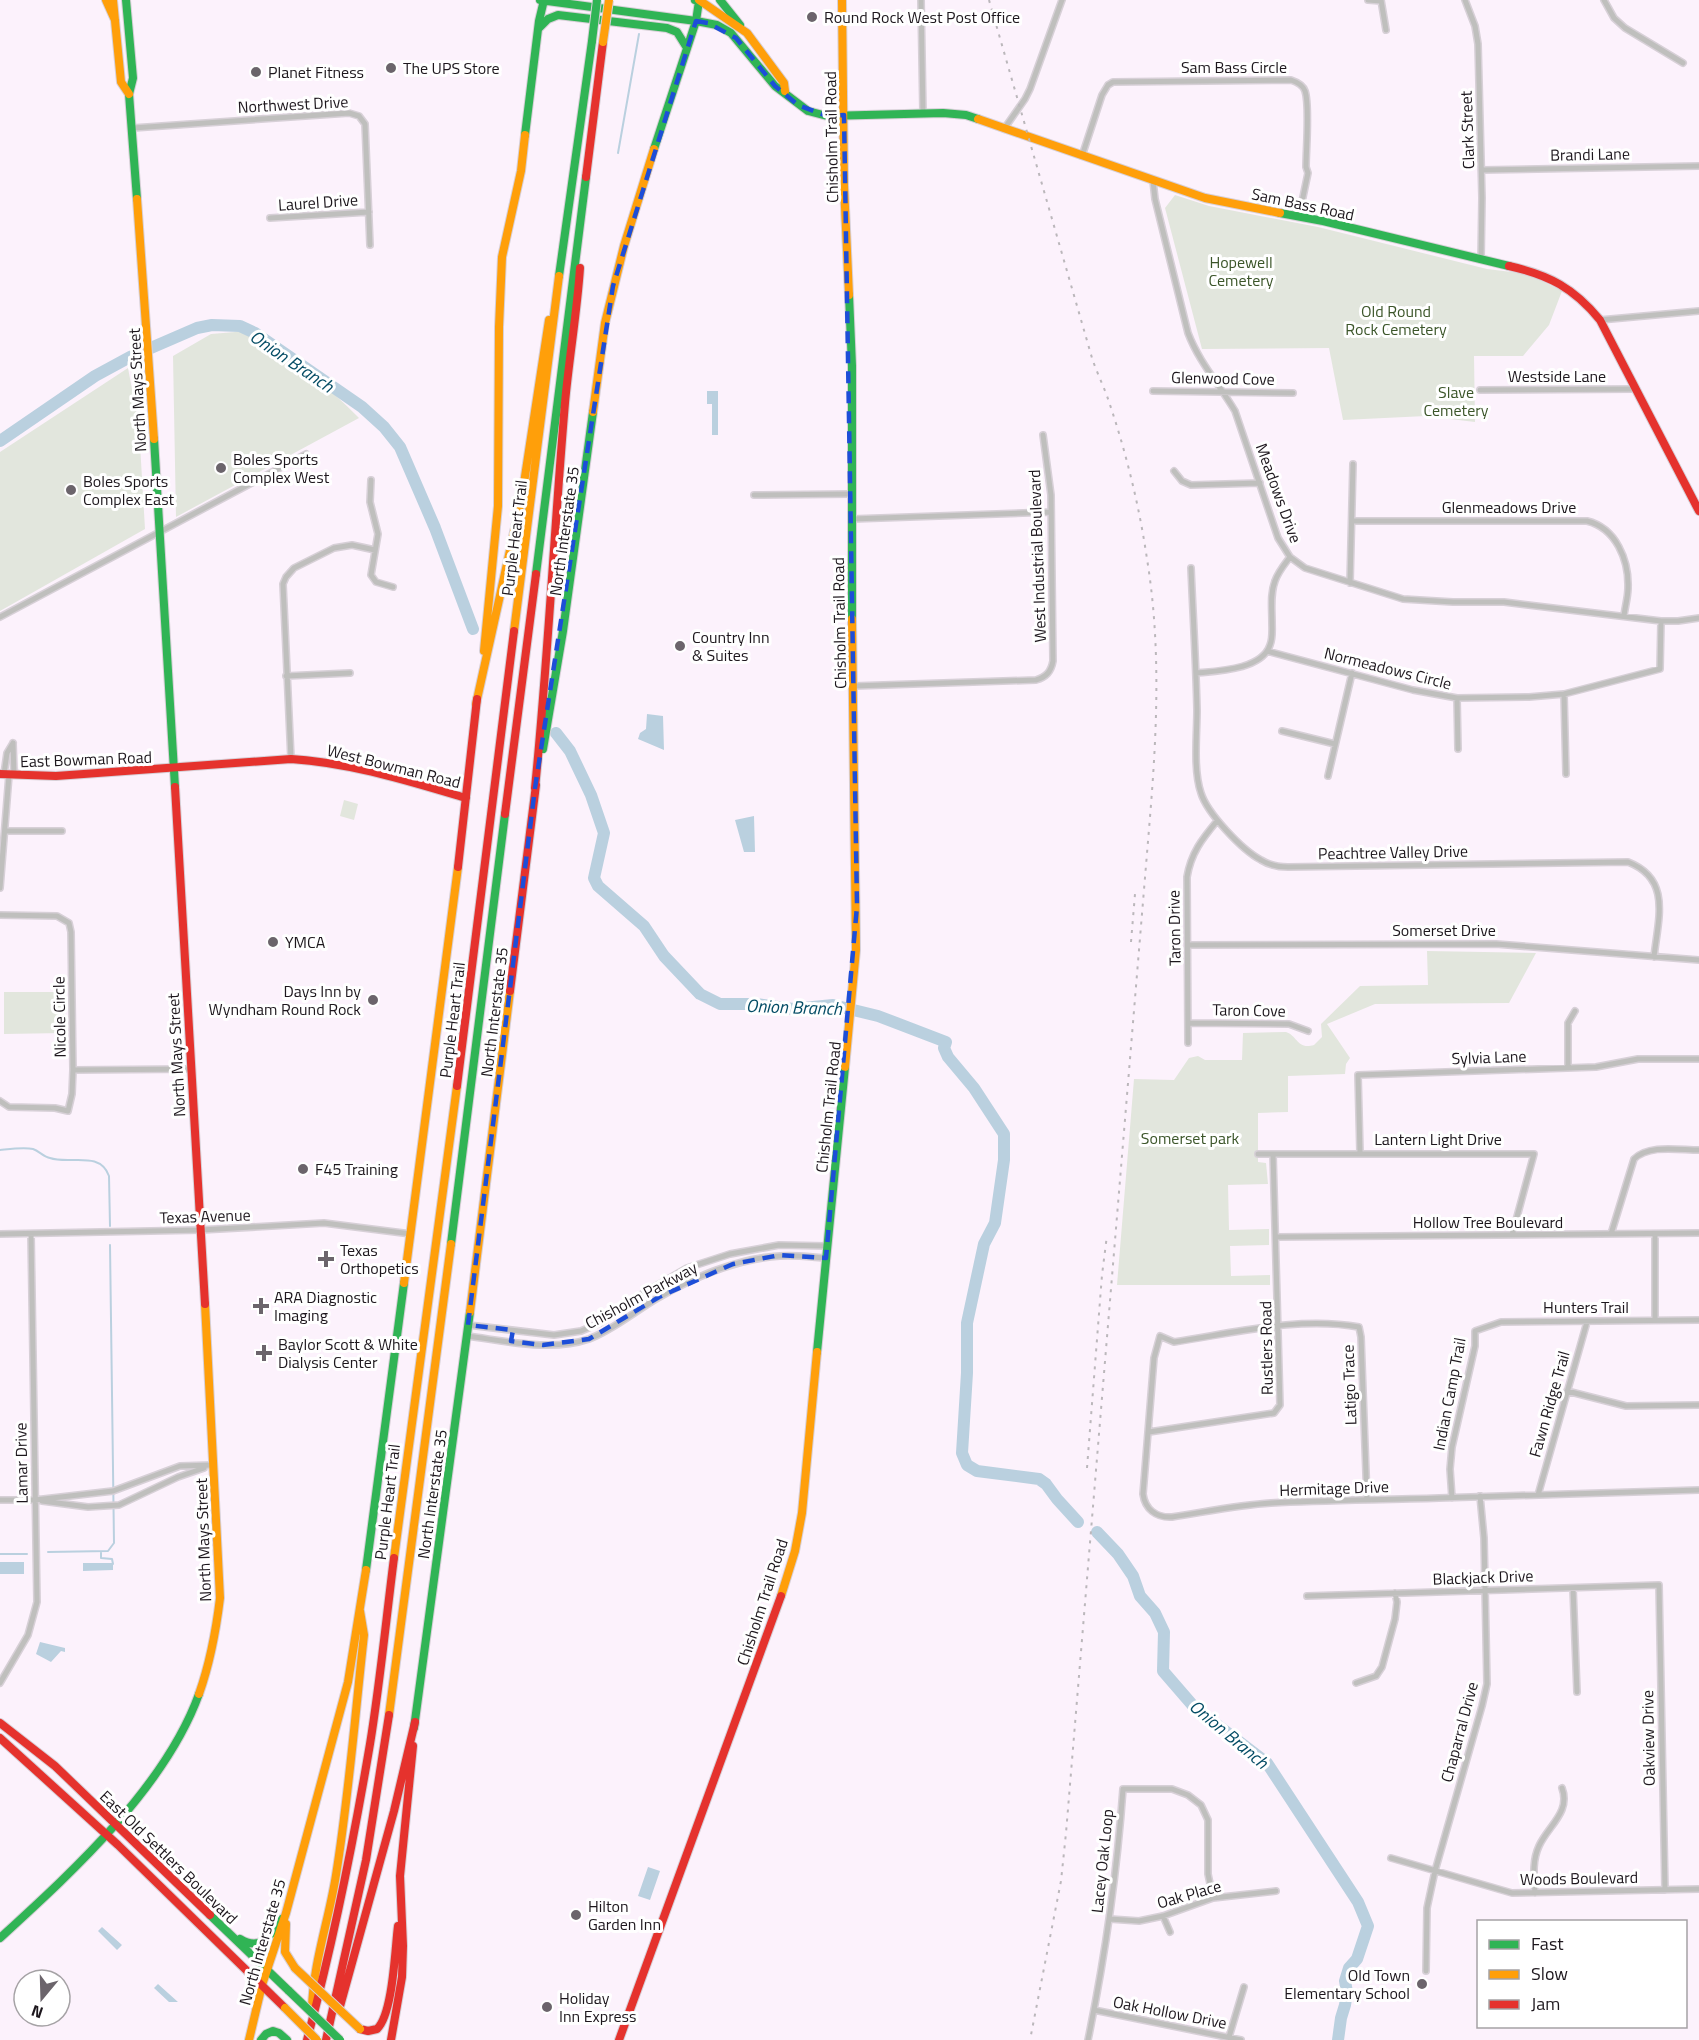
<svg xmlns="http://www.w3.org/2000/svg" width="1699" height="2040" viewBox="0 0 1699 2040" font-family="'Titillium Web',sans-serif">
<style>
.green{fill:#e2e6dd}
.water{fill:#bad0df}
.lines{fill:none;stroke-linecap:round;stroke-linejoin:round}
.stream{stroke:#bad0df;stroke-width:2}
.river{stroke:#bad0df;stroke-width:12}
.street-casing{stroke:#d7d0d7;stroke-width:8}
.fast-casing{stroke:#d7d0d7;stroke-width:10}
.slow-casing{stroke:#d7d0d7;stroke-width:10}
.jam-casing{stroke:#d7d0d7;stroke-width:10}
.street{stroke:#bfbfbd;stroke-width:5}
.fast{stroke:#30b455;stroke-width:8}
.slow{stroke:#ff9f0a;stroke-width:8}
.jam{stroke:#e5322d;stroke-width:8}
.rail{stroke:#bbb7bb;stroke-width:2;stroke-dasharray:3 6;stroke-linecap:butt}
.fast-bridge-casing{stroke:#d7d0d7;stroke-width:10;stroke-linecap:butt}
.slow-bridge-casing{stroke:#d7d0d7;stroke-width:10;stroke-linecap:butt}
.fast-bridge{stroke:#30b455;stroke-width:8}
.slow-bridge{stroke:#ff9f0a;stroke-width:8}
.marked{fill:none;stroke:#1d4ed8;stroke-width:4.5;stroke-dasharray:12 8;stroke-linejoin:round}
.poi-dot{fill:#6b646b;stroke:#fff;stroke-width:2}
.labels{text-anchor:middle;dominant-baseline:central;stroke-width:6;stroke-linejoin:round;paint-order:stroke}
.poi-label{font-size:16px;fill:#1d171d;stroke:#fff;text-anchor:start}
.street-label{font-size:16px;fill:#1d171d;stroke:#fff}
.park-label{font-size:16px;fill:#3b5529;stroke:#fff}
.water-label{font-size:18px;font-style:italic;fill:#044c65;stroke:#fff}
</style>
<rect width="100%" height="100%" fill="#fcf2fc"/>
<path class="green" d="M 1175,195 L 1209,206 L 1318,227 L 1487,269 L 1528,274 L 1562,291 L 1549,325 L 1523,356 L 1474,356 L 1475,422 L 1426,416 L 1343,420 L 1329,348 L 1202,349 L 1165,208 Z
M 247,331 C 289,354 326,384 359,418 L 176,517 L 173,356 L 211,334 Z
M 128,368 L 139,427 L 145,529 L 0,611 L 0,452 Z
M 344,800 L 358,804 L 354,820 L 340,816 Z
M 1427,951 L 1536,953 L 1509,1003 L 1375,1004 L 1327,1024 L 1350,1058 L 1346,1064 L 1345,1074 L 1288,1076 L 1288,1112 L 1258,1113 L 1258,1162 L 1266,1163 L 1268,1184 L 1228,1185 L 1229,1230 L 1269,1229 L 1269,1245 L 1230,1246 L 1231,1276 L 1270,1275 L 1270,1285 L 1117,1285 L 1134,1079 L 1174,1080 L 1189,1058 L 1198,1056 L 1205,1060 L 1242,1060 L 1243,1033 L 1286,1032 C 1298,1036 1297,1050 1314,1045 L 1322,1037 L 1321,1024 L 1360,986 L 1428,985 Z
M 4,992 L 64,992 L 64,1033 L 4,1034 Z"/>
<path class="water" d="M 707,391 L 718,391 L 718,435 L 712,435 L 712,404 L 707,404 Z
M 647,714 L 663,716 L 664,750 L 638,739 L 640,733 L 646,729 Z
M 754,816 L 755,852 L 744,852 L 735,820 Z
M 0,1562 L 24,1562 L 24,1574 L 0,1574 Z
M 83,1563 L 113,1563 L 113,1570 L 83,1571 Z
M 40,1642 L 65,1648 L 65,1652 L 61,1651 L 51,1662 L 36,1654 Z
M 648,1867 L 660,1871 L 650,1900 L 638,1896 Z
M 102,1927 L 122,1945 L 117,1950 L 98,1931 Z
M 158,1984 L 178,2002 L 169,2002 L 154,1988 Z"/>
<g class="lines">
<path class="stream" d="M 618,153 L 639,34
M 0,1150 C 10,1149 24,1147 33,1149 C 39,1151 44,1157 50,1158 C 69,1165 100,1150 109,1176 L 110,1226
M 48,1552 L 108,1551 L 114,1543 L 110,1245
M 101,1552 L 101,1558 L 112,1559 L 113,1564
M 0,1554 L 27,1554"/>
<path class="river" d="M 0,441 L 95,376 L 130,357 L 197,328 L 212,325 L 240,326 L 255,333 L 362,407 L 384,427 L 400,447 L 435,528 L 473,629
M 556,733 L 570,751 L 591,795 L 604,833 L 594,878 L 598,886 L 644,926 L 664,956 L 700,994 L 720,1004 L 756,1004 L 793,1009 L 833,1005 L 878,1016 L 946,1042 L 944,1048 L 948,1057 L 974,1088 L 1004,1134 L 1004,1160 L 995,1223 L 984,1244 L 967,1323 L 967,1373 L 962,1453 L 967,1465 L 977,1471 L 1039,1479 L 1046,1484 L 1057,1499 L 1078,1522
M 1097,1532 L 1118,1554 L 1133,1576 L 1140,1596 L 1155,1613 L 1164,1632 L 1163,1671 L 1195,1708 L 1267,1763 L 1358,1902 L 1368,1926 L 1357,1959 L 1349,1968 L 1345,1981 L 1347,1992 L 1345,2005 L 1341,2018 L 1338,2040"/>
<defs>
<path id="street" d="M 921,0 L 923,113
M 1368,0 L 1381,1
M 1381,0 L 1386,30
M 1465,0 L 1475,26 L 1478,44 L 1482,198 L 1481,260
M 1604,0 L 1614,18 L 1625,28 L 1683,63
M 133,128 L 349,113 L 359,116 L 365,124 L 370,245
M 1004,129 L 1025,99 L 1030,89 L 1062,0
M 1082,156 L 1102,95 L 1108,85 L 1113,82 L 1291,80 C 1297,82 1303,85 1305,91 C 1310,105 1306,150 1306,167 L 1308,173 L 1299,216
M 1482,170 L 1699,166
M 1153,181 L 1155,199 L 1188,333 C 1199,362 1219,384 1235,411 L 1278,538 L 1290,557 L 1305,568 L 1403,599 L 1453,602 L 1504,602 L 1661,621 L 1678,621 L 1699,618
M 270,218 L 369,212
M 1600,320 L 1699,311
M 1480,390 L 1635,389
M 1153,391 L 1293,393
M 1174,471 L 1182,481 L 1191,485 L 1260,483
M 371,480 L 370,502 L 378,534 L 371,575 L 376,582 L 393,587
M 754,495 L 851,494
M 852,519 L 1051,512
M 1353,521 L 1587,521 C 1616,528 1629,560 1628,588 C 1628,597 1625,607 1624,616
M 1191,568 C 1193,615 1196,663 1197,710 C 1197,735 1193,770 1201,793 C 1207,813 1242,850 1261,860 C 1269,865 1278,867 1288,867 L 1628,862 C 1672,879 1658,919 1654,957
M 1350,583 L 1353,464
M 0,617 L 306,454
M 1267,651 L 1413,690 L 1457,698 L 1529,697 L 1564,694 L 1660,669 L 1661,621
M 1196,673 C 1217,671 1262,670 1270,645 C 1273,638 1272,629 1272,622 C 1272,608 1270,594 1275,581 C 1278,572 1284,565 1290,557
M 286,676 L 350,673
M 854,686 L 1036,680 C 1046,677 1051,672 1053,661 L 1051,495 L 1043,435
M 1564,694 L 1566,774
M 1457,698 L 1458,749
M 1282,731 L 1335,744
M 13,743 L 14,775
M 291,759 L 283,584 L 286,577 L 294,568 L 334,548 L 352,545 L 375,550
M 4,774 L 7,753 L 13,743
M 1328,776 L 1352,673
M 5,831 L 62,831
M 0,888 L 9,775
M 0,915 L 57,916 L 69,923 L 71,932 L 73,1070 L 72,1094 L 68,1111 L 55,1108 L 9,1107 L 0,1101
M 1188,945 L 1496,944 L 1699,960
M 1188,1023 L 1289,1024 L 1308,1031
M 1188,1043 L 1187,877 C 1191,853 1202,839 1217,821
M 1568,1067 L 1568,1023 L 1575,1011
M 73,1070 L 191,1069
M 1360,1153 L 1358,1075 L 1596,1067 L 1638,1059 L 1699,1059
M 1258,1154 L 1534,1154 L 1512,1235
M 0,1234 L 201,1230 L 324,1223 L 411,1234
M 1611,1234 L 1634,1159 C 1649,1144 1679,1150 1699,1150
M 1277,1237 L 1699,1233
M 1655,1320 L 1655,1234
M 468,1325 L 554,1335 L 581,1331 L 600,1323 L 642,1294 L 687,1268 L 730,1254 L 779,1245 L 827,1246
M 467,1336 C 506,1341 551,1352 589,1339 C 613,1330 634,1312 656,1299 C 691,1278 739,1258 780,1256 C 795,1255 811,1257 826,1258
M 1567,1391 L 1626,1406 L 1699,1405
M 1149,1432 L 1274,1413 L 1280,1405 L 1273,1154
M 1538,1495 L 1587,1322
M 1452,1498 L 1450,1469 L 1452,1447 L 1475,1346 L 1475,1331 L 1501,1322 L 1699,1320
M 0,1500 L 35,1500 L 113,1491 L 180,1466 L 213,1465
M 1367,1500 L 1361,1337 L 1359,1327 C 1299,1316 1234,1333 1174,1342 L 1160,1336 L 1154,1358 L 1143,1494 C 1145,1509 1156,1518 1172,1517 C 1205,1512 1238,1505 1271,1503 C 1327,1500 1383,1500 1439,1498 C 1526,1495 1612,1493 1699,1490
M 42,1501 L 88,1507 L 119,1505 L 178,1477 L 204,1468
M 1573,1588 L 1577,1692
M 1307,1596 L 1659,1585 L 1665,1890
M 0,1683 L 28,1635 L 37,1602 L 31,1234
M 1356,1683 L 1376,1676 L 1382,1667 L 1395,1619 L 1397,1602 L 1395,1593
M 1391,1858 L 1512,1893 L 1699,1889
M 1535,1893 C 1534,1877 1532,1861 1539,1846 C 1548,1826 1571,1812 1562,1788
M 1163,1916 L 1170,1932
M 1110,1919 L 1139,1921 L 1163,1916 L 1213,1898 L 1276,1891
M 1426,1971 L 1427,1908 L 1435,1871 L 1482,1706 L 1487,1684 L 1484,1538 L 1480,1496
M 1094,2010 L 1241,2040
M 1229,2037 L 1244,1987
M 1088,2040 C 1105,1957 1117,1873 1123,1789 L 1172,1789 L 1188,1795 L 1201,1805 L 1208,1820 L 1208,1874 L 1213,1898"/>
<path id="fast" d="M 126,0 L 133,78 L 129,94 L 137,199
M 540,0 L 696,21 L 699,1 L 695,0
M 720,0 L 740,25
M 539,28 L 548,19 L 558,15 L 667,28 L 677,32 L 687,48
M 525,135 L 539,21 L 544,0
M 654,149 L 696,21 L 717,25 L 731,33 L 775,86 L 808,111 L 827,116 L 943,113 L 966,115 L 978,119
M 1280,213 L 1323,221 L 1509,266
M 559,276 L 592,41
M 849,295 L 852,366 L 852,619
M 154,439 L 175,787
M 536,574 L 586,177
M 543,749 L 563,631 L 593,412
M 451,1244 L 505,814
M 817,1352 L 845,1067
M 366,1570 L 404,1283
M 414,1728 L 470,1312
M 210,1915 L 289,1991
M 0,1938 C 72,1872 165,1788 199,1694
M 240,1939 C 261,1952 271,1935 282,1919
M 261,2040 L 266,2034 L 273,2031 L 279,2033 L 287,2040"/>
<path id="slow" d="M 106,0 L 115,20
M 113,0 L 121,82 L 129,94
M 699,0 L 747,33 L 784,83 L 785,91
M 842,0 L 844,185 L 849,295
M 978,119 L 1205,198 L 1280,213
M 137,199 L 154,439
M 593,412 L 605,323 L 624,246 L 654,149
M 514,631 L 559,276
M 484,651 L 498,506 L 499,327 L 502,257 L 521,171 L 525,135
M 476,704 L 522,496 L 549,320
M 845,1067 L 856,950 L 852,619
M 404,1283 L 458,867
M 470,1312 L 510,991
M 394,1558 L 457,1086
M 781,1596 L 795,1551 L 802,1513 L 817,1352
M 199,1694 C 210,1663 216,1631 220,1598 L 205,1304
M 389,1715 L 451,1244
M 286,1924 L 285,1952 L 295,1968
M 312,2009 C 313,1963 329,1920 336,1875 C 349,1795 355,1715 364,1635 L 360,1611
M 249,2040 L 262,1985 L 286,1913 L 348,1682 L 366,1570"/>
<path id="jam" d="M 586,177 L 603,42
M 1509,266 C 1549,275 1574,288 1600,320 L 1699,511
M 0,774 L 56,776 L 291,759 C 352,763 408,781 466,798
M 175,787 L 205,1304
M 535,788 C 548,660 554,532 565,403 C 569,358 577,313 580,268
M 505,814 L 536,574
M 458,867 L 477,699
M 510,991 L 536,785
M 457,1086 L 514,631
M 0,1723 L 55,1766 L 210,1915
M 0,1738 L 118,1845 L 285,2008
M 339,2010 L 394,1811 L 415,1722
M 360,2029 L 368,2031 L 377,2029 C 393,2014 395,1949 398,1926
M 307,2040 C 333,1943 353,1844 370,1744 C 380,1683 386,1620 394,1558
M 326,2040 L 366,1860 L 389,1715
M 391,2040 L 402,1977 L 403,1946 L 400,1876 L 413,1746
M 619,2040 L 781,1596"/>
</defs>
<use href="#street" class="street-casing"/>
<use href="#fast" class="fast-casing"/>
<use href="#slow" class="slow-casing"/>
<use href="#jam" class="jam-casing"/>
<use href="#street" class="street"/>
<use href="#fast" class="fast"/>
<use href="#slow" class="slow"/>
<use href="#jam" class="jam"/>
<path class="rail" d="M 989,0 L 1092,358 C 1096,370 1102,383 1107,396 C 1125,448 1139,504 1147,559 C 1161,645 1157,731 1150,817 L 1066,1833 L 1061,1881 L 1030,2040
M 1131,942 L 1135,894
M 1087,1468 L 1102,1275 L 1107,1235"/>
<defs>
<path id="fast-bridge" d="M 592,41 L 597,0
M 289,1991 L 340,2040"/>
<path id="slow-bridge" d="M 603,42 L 609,0
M 295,1968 L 360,2029
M 285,2008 L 317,2040"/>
</defs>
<use href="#fast-bridge" class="fast-bridge-casing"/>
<use href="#slow-bridge" class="slow-bridge-casing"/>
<use href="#fast-bridge" class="fast-bridge"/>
<use href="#slow-bridge" class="slow-bridge"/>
</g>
<path class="marked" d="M 696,21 L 708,23 L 736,38 L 775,86 L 798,105 L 827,116 L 844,115 L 857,906 L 826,1258 L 780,1255 L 733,1264 L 659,1297 L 589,1339 L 543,1345 L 511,1341 L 513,1330 L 468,1325 L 535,788 L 613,286 Z"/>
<g class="poi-dot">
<circle cx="812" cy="17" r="6"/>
<circle cx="391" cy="68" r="6"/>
<circle cx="256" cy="72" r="6"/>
<circle cx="221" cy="468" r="6"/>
<circle cx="71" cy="490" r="6"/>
<circle cx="680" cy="646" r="6"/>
<circle cx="273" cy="942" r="6"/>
<circle cx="373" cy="1000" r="6"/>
<circle cx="303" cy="1169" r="6"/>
<path d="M323 1250h6v6h6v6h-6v6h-6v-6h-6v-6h6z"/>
<path d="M258 1297h6v6h6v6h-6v6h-6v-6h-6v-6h6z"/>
<path d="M261 1344h6v6h6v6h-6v6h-6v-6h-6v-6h6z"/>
<circle cx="576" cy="1915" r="6"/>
<circle cx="1422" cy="1984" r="6"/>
<circle cx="547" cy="2007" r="6"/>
</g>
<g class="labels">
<g class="poi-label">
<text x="824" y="17">Round Rock West Post Office</text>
<text x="403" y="68">The UPS Store</text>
<text x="268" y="72">Planet Fitness</text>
<text x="233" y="459">Boles Sports<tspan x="233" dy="18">Complex West</tspan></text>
<text x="83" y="481">Boles Sports<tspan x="83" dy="18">Complex East</tspan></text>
<text x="692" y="637">Country Inn<tspan x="692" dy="18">&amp; Suites</tspan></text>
<text x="285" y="942">YMCA</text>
<text x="361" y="991" text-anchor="end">Days Inn by<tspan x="361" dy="18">Wyndham Round Rock</tspan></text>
<text x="315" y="1169">F45 Training</text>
<text x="340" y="1250">Texas<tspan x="340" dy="18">Orthopetics</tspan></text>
<text x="274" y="1297">ARA Diagnostic<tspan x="274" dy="18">Imaging</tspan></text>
<text x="278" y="1344">Baylor Scott &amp; White<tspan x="278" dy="18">Dialysis Center</tspan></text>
<text x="588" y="1906">Hilton<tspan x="588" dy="18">Garden Inn</tspan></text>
<text x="1410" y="1975" text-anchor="end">Old Town<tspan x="1410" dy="18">Elementary School</tspan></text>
<text x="559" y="1998">Holiday<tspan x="559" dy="18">Inn Express</tspan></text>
</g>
<g class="street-label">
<text x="1234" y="67">Sam Bass Circle</text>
<text transform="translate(293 104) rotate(-3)">Northwest Drive</text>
<text transform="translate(1467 130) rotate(-92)">Clark Street</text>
<text transform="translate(831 137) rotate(-91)">Chisholm Trail Road</text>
<text transform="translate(1590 154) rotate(-1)">Brandi Lane</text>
<text transform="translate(318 202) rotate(-4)">Laurel Drive</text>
<text transform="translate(1303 204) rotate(12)">Sam Bass Road</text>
<text x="1557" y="376">Westside Lane</text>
<text transform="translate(1223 378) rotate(1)">Glenwood Cove</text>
<text transform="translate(137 390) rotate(-93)">North Mays Street</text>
<text transform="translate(1279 493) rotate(70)">Meadows Drive</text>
<text x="1509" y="507">Glenmeadows Drive</text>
<text transform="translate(564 531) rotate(-82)">North Interstate 35</text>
<text transform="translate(514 538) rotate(-83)">Purple Heart Trail</text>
<text transform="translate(1037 556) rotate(-92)">West Industrial Boulevard</text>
<text transform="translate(839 623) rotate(-91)">Chisholm Trail Road</text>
<text transform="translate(1388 668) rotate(14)">Normeadows Circle</text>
<text transform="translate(86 759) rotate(-2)">East Bowman Road</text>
<text transform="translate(394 766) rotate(14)">West Bowman Road</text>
<text transform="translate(1393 852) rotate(-1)">Peachtree Valley Drive</text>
<text transform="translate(1174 928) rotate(-91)">Taron Drive</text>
<text x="1444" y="930">Somerset Drive</text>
<text transform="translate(1249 1010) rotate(1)">Taron Cove</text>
<text transform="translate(494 1012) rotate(-83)">North Interstate 35</text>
<text transform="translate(59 1017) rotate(-91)">Nicole Circle</text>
<text transform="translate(452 1020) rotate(-83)">Purple Heart Trail</text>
<text transform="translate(176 1055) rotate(-93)">North Mays Street</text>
<text transform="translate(1489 1057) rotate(-2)">Sylvia Lane</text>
<text transform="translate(828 1107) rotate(-84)">Chisholm Trail Road</text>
<text x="1438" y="1139">Lantern Light Drive</text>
<text transform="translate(205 1216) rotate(-2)">Texas Avenue</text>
<text x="1488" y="1222">Hollow Tree Boulevard</text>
<text transform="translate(641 1295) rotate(-28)">Chisholm Parkway</text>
<text x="1586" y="1307">Hunters Trail</text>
<text transform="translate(1266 1348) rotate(-91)">Rustlers Road</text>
<text transform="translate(1349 1385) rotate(-92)">Latigo Trace</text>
<text transform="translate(1449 1394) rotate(-79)">Indian Camp Trail</text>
<text transform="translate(1549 1404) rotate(-74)">Fawn Ridge Trail</text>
<text transform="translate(21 1463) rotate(-91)">Lamar Drive</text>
<text transform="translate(1334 1488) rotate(-2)">Hermitage Drive</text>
<text transform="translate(432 1494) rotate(-82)">North Interstate 35</text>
<text transform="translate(387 1502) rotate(-83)">Purple Heart Trail</text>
<text transform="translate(203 1540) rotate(-92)">North Mays Street</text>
<text transform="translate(1483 1577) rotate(-2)">Blackjack Drive</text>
<text transform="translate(762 1602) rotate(-72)">Chisholm Trail Road</text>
<text transform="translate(1459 1732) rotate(-75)">Chaparral Drive</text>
<text transform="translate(1648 1738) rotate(-91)">Oakview Drive</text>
<text transform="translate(169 1857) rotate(44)">East Old Settlers Boulevard</text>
<text transform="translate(1102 1861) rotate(-84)">Lacey Oak Loop</text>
<text transform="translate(1579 1878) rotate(-1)">Woods Boulevard</text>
<text transform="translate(1189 1894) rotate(-16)">Oak Place</text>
<text transform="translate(262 1942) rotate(-74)">North Interstate 35</text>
<text transform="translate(1170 2012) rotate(11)">Oak Hollow Drive</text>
</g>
<g class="park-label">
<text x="1241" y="262">Hopewell<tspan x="1241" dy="18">Cemetery</tspan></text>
<text x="1396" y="311">Old Round<tspan x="1396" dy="18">Rock Cemetery</tspan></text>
<text x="1456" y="392">Slave<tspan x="1456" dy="18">Cemetery</tspan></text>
<text x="1190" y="1138">Somerset park</text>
</g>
<g class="water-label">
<text transform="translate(292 361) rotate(34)">Onion Branch</text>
<text transform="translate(794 1007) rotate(2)">Onion Branch</text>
<text transform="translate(1229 1734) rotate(40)">Onion Branch</text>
</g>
</g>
<rect x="1477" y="1920" width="210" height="108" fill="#ffffff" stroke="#a5a2a5" stroke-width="1.5"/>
<rect x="1489" y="1940" width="30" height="9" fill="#30b455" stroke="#a5a2a5" stroke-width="1.5"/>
<text x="1531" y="1950" font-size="18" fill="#1d171d">Fast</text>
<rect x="1489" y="1970" width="30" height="9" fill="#ff9f0a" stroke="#a5a2a5" stroke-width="1.5"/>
<text x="1531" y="1980" font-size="18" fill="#1d171d">Slow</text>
<rect x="1489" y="2000" width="30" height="9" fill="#e5322d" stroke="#a5a2a5" stroke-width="1.5"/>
<text x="1531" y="2010" font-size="18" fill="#1d171d">Jam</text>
<g transform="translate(42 1998) rotate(199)"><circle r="28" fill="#ffffff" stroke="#a5a2a5" stroke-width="1.5"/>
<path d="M0-4.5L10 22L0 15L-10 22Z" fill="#6b646b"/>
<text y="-9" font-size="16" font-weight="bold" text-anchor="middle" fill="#1d171d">N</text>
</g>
</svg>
